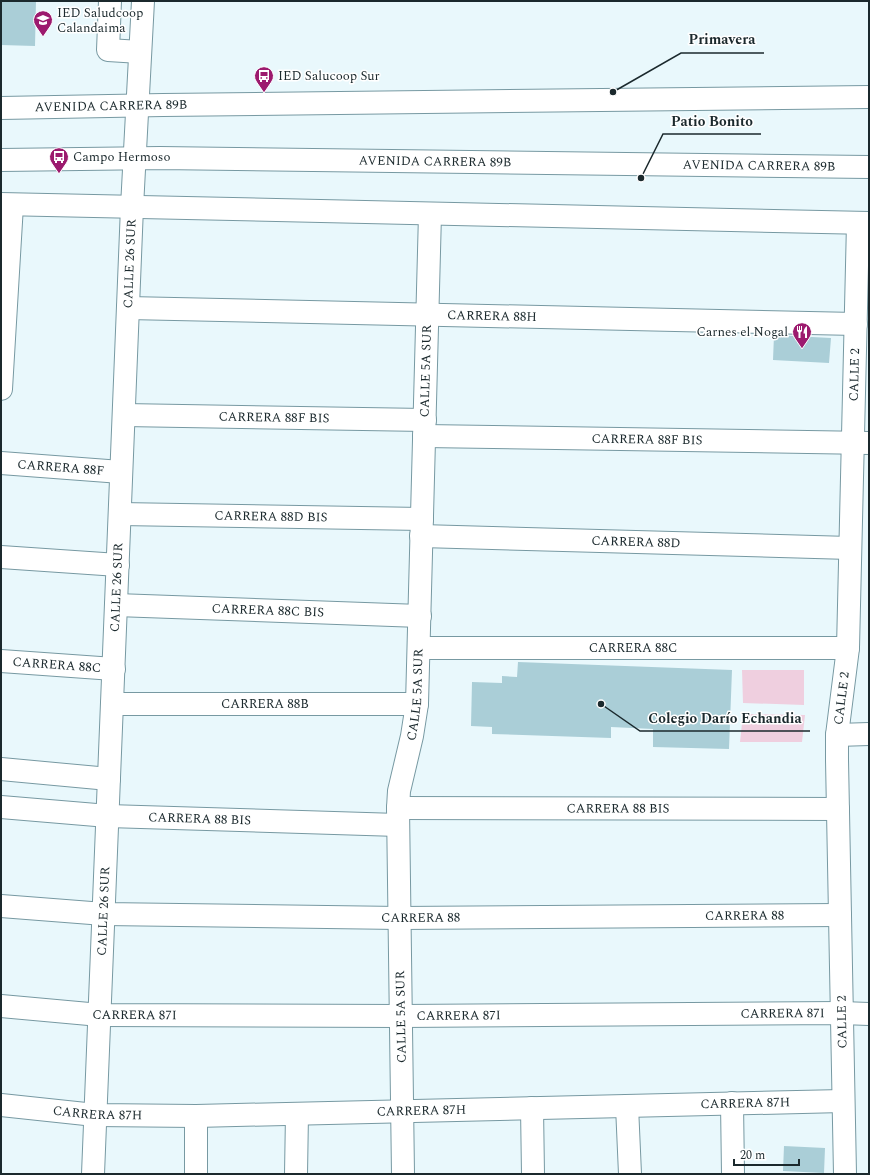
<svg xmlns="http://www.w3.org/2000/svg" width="870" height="1175" viewBox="0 0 870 1175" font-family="Spectral,serif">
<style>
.green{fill:#efcfdf}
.building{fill:#aaced7}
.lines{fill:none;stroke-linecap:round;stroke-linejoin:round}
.minor-casing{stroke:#7799a2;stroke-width:24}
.major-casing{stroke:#7799a2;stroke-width:24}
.minor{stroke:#fff;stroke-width:22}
.major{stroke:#fff;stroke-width:22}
.labels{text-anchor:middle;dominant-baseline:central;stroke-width:3;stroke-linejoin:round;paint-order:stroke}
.poi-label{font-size:13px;fill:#1b292d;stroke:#fff;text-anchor:start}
.street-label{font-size:13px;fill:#1b292d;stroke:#fff}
.leader{fill:none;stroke:#1b292d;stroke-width:1.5}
.callout-dot{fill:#1b292d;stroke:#fff;stroke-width:1.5}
.callout-label{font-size:14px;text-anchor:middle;font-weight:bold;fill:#1b292d;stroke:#fff;stroke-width:3;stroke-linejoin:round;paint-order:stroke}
</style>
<rect width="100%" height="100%" fill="#e9f8fc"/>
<path class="green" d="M 742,670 L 804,670 L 804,705 L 743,703 Z
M 743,714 L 805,715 L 802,742 L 740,742 Z"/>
<path class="building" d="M 1,1 L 36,1 L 35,46 L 1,45 Z
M 774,335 L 831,338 L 829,363 L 773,360 Z
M 518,662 L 732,670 L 729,749 L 653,747 L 653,729 L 611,727 L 611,738 L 492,734 L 492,727 L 471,726 L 472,682 L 502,683 L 502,676 L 517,677 Z
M 784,1146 L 825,1148 L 824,1173 L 783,1171 Z"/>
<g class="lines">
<defs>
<g id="minor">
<path d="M 110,1 L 108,50 L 140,52"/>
<path d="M 1,204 L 869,223"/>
<path id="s1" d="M 128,308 L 856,324"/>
<path d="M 1,389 L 12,205"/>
<path id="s2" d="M 124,415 L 425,420"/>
<path id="s3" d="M 424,436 L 869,443"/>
<path id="s4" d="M 1,463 L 121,472"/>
<path id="s5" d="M 120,514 L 422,519"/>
<path id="s6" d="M 421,536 L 850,548"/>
<path d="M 1,557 L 118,565"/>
<path id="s7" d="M 116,605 L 420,616"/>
<path id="s8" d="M 419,648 L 848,648"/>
<path id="s9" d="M 1,661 L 114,669"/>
<path id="s10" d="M 112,704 L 417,704"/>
<path d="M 837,735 L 869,734"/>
<path d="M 1,769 L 109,779"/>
<path id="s11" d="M 1,807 L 108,816 L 398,825"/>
<path id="s12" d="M 398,808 L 838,809"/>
<path id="s13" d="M 1,906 L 104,914 L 399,918 L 840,915"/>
<path id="s14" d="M 1,1006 L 100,1015 L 401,1016 L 842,1013 L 869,1014"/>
<path d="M 732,1103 L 733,1174"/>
<path id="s15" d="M 1,1105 L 95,1115 L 196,1116 L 843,1101"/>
<path d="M 627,1106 L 630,1174"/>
<path d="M 532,1108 L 533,1174"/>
<path id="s16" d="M 93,1174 L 132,207 L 143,1"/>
<path d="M 196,1174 L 196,1116"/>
<path d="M 296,1174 L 297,1114"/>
<path id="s17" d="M 403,1174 L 398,808 L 399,791 L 412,736 L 417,704 L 430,214"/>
<path id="s18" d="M 845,1174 L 837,760 L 837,735 L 848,648 L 858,223"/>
</g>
<g id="major">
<path id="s19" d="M 1,108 L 163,105 L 869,97"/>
<path id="s20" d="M 1,160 L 160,158 L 869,167"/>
</g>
</defs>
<use href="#minor" class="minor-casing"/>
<use href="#major" class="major-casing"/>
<use href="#minor" class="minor"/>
<use href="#major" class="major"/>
</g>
<defs>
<symbol id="school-pin" viewBox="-11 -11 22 30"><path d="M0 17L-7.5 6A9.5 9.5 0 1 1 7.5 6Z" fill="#9c1a6e" stroke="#fff"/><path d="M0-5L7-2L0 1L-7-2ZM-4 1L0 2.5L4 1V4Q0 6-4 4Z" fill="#fff"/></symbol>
<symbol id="bus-pin" viewBox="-11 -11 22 30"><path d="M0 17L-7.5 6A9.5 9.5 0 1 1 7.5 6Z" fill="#9c1a6e" stroke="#fff"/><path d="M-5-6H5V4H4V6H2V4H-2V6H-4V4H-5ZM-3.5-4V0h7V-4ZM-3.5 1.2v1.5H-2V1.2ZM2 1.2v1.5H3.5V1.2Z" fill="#fff"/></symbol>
<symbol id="restaurant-pin" viewBox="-11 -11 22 30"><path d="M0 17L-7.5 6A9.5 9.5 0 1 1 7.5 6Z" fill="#9c1a6e" stroke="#fff"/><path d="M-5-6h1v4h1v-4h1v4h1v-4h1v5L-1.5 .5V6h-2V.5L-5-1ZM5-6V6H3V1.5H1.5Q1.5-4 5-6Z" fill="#fff"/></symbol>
</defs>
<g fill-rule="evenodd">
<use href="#school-pin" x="32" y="9" width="22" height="30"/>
<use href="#bus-pin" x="253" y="65" width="22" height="30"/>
<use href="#bus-pin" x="48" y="146" width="22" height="30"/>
<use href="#restaurant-pin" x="791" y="321" width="22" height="30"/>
</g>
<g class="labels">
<g class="poi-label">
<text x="57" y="13">IED Saludcoop<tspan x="57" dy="15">Calandaima</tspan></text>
<text x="278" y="76">IED Salucoop Sur</text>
<text x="73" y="157">Campo Hermoso</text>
<text x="788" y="332" text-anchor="end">Carnes el Nogal</text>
</g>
<g class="street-label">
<text stroke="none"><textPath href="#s19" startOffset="110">AVENIDA CARRERA 89B</textPath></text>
<text stroke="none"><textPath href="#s20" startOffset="434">AVENIDA CARRERA 89B</textPath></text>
<text stroke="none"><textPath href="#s20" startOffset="758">AVENIDA CARRERA 89B</textPath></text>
<text stroke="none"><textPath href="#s16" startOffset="911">CALLE 26 SUR</textPath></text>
<text stroke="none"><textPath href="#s1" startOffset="364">CARRERA 88H</textPath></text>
<text stroke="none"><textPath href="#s17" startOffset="805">CALLE 5A SUR</textPath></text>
<text stroke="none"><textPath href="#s18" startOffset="800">CALLE 2</textPath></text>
<text stroke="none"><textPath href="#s2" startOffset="150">CARRERA 88F BIS</textPath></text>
<text stroke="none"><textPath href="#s3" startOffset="223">CARRERA 88F BIS</textPath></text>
<text stroke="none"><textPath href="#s4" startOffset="60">CARRERA 88F</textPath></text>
<text stroke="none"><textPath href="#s5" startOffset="151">CARRERA 88D BIS</textPath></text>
<text stroke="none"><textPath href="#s6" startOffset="215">CARRERA 88D</textPath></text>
<text stroke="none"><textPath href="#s16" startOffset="587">CALLE 26 SUR</textPath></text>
<text stroke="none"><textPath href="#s7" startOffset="152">CARRERA 88C BIS</textPath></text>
<text stroke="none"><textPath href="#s8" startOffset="214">CARRERA 88C</textPath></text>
<text stroke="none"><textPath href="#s9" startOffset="56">CARRERA 88C</textPath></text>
<text stroke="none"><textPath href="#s17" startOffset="481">CALLE 5A SUR</textPath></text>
<text stroke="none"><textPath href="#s18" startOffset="476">CALLE 2</textPath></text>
<text stroke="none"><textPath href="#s10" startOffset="153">CARRERA 88B</textPath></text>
<text stroke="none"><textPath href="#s12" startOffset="220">CARRERA 88 BIS</textPath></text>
<text stroke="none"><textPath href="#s11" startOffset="199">CARRERA 88 BIS</textPath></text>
<text stroke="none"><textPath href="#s16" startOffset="263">CALLE 26 SUR</textPath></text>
<text stroke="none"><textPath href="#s13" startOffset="744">CARRERA 88</textPath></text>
<text stroke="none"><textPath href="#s13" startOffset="420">CARRERA 88</textPath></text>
<text stroke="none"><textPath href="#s14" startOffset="782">CARRERA 87I</textPath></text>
<text stroke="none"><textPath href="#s14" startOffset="134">CARRERA 87I</textPath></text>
<text stroke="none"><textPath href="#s14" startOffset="458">CARRERA 87I</textPath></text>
<text transform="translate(401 1017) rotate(-91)">CALLE 5A SUR</text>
<text transform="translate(842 1022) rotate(-91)">CALLE 2</text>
<text stroke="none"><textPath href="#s15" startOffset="745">CARRERA 87H</textPath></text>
<text stroke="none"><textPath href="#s15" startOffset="421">CARRERA 87H</textPath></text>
<text stroke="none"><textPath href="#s15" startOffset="97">CARRERA 87H</textPath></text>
</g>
</g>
<path class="leader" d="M613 92L681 53H764M641 178L663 134H761M601 704L640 731H810"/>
<g class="callout-dot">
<circle cx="613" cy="92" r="4"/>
<circle cx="641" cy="178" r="4"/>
<circle cx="601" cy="704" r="4"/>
</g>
<g class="callout-label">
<text x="722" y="44">Primavera</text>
<text x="712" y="126">Patio Bonito</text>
<text x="725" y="723">Colegio Darío Echandia</text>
</g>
<rect width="870" height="1175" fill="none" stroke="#1b292d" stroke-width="4"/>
<path d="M734 1159v6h65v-6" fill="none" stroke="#1b292d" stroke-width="2"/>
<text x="740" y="1159" font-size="12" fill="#1b292d" stroke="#ffffff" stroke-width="3" paint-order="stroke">20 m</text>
</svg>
